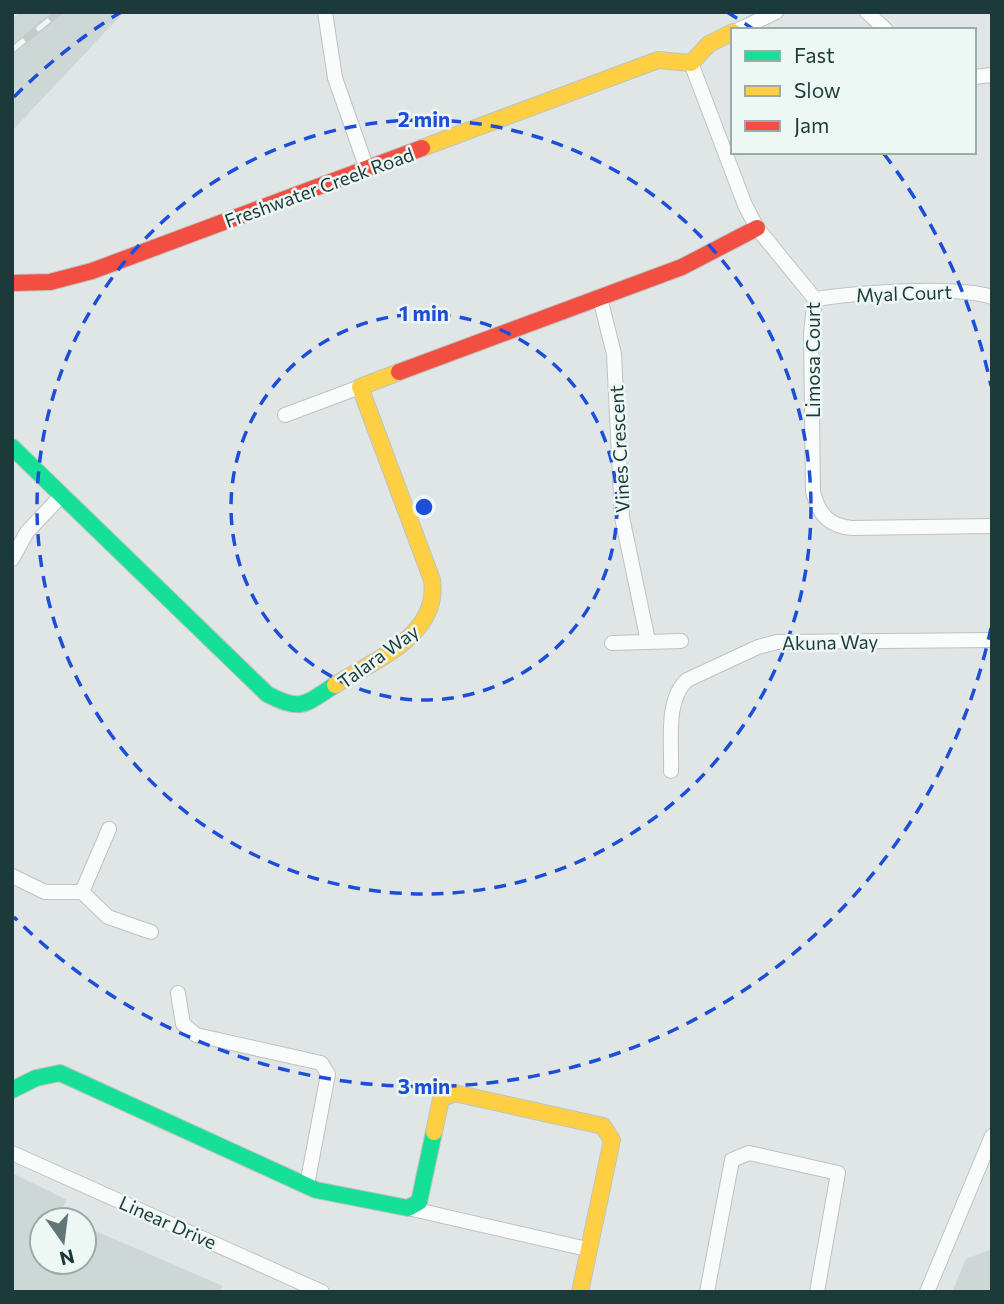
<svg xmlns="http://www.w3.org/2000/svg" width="1004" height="1304" viewBox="0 0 1004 1304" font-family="Commissioner,sans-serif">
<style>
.built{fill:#cdd8d6}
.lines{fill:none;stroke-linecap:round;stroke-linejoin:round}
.street-casing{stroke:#bdc3c2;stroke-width:16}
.fast-casing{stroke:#bcc4c3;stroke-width:18}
.slow-casing{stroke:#bcc4c3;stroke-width:18}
.jam-casing{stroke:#bcc4c3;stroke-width:18}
.street{stroke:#fafbfb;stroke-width:14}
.fast{stroke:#16e098;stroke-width:16}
.slow{stroke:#ffcf43;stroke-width:16}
.jam{stroke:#f24e42;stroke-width:16}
.rail-casing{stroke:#c5c9c9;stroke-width:8}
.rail{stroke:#edf7f4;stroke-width:5;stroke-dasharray:16;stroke-linecap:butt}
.ring{fill:none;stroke:#1d4ed8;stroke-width:3.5;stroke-dasharray:12 9}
.labels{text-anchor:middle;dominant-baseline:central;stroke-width:5;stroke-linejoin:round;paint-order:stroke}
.street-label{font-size:19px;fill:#1d3a3a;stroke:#edf7f4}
.centre{fill:#1d4ed8;stroke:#edf7f4;stroke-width:3.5}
.ring-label{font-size:21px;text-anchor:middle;font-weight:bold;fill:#1d4ed8;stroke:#edf7f4;stroke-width:5;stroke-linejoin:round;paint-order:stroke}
</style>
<rect width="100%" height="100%" fill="#e0e6e5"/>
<path class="built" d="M 20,12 L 124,12 L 12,131 L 12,19 Z
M 12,1173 L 67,1200 L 58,1215 L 70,1220 L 42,1220 L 42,1262 L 84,1262 L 84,1226 L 223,1286 L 218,1292 L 12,1292 Z
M 992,1249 L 992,1292 L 952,1292 L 966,1259 Z"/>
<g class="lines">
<defs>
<path id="street" d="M 325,12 L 335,78 L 367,169
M 867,12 L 886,30
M 738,30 L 776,12
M 691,63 L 745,205 L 757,228 L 815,299 L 811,332 L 813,492 C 819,514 828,526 852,528 L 992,526
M 974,77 L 992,75
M 600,298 L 614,354 L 622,517 L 648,641
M 815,299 C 854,293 956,285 992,297
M 285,415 L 360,387
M 12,559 L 27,532 L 62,495
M 612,643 L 681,641
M 671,771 C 672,743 665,700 687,680 L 758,647 L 777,642 L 992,640
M 12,876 L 45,892 L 82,892 L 108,917 L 151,932
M 82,892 L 109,829
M 178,993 L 183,1024 L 196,1035 L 321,1063 L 328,1074 L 307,1185
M 12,1153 L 322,1292
M 408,1208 L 587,1249
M 707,1292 L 732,1160 L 749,1153 L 838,1173 L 817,1292
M 927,1292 L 992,1136"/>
<path id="fast" d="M 12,447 L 267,694 C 301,712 304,705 335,685
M 12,1090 L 36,1078 L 60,1073 L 316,1190 L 408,1208 L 419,1202 L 434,1132"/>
<path id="slow" d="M 422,148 L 658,60 L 691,63 L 709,44 L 733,32
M 335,685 C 374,660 440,636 432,580 L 360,387 L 399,372
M 434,1132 L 441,1099 L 454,1093 L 603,1126 L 612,1140 L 580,1292"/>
<path id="jam" d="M 12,283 L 50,282 L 92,271 L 422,148
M 399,372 L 682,267 L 757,228"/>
</defs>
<use href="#street" class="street-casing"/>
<use href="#fast" class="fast-casing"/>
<use href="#slow" class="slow-casing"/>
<use href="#jam" class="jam-casing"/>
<use href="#street" class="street"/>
<use href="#fast" class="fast"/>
<use href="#slow" class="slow"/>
<use href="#jam" class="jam"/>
<defs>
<path id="rail" d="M 12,50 L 59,12"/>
</defs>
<use href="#rail" class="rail-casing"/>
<use href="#rail" class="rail"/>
</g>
<g class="ring">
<circle cx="424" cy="507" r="193"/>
<circle cx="424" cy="507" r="387"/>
<path d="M991 628A580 580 0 0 1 14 917M14 97A580 580 0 0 1 121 12M727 12A580 580 0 0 1 753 29M884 154A580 580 0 0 1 991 386"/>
</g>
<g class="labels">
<g class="street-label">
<text transform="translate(319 187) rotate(-20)">Freshwater Creek Road</text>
<text transform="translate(904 293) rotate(-2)">Myal Court</text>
<text transform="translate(812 360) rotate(-90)">Limosa Court</text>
<text transform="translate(619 449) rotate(-93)">Vines Crescent</text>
<text transform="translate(830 642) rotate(-1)">Akuna Way</text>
<text transform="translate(378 656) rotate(-36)">Talara Way</text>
<text transform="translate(168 1222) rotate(24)">Linear Drive</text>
</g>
</g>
<circle cx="424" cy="507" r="10" class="centre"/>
<g class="ring-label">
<text x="424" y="127">2 min</text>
<text x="424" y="321">1 min</text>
<text x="424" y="1094">3 min</text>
</g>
<rect width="1004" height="1304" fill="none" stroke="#1d3a3a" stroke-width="28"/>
<rect x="731" y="28" width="245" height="126" fill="#edf7f4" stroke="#9aabaa" stroke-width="2"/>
<rect x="745" y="51" width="35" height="10" fill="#16e098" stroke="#9aabaa" stroke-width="2"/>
<text x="794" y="63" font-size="21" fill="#1d3a3a">Fast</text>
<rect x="745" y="86" width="35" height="10" fill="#ffcf43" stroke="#9aabaa" stroke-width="2"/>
<text x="794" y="98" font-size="21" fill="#1d3a3a">Slow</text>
<rect x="745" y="121" width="35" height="10" fill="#f24e42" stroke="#9aabaa" stroke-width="2"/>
<text x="794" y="133" font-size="21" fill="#1d3a3a">Jam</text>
<g transform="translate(63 1241) rotate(166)"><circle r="33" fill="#edf7f4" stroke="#9aabaa" stroke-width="2"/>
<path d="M0-5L12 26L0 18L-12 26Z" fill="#617676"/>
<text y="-10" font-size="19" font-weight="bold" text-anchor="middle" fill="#1d3a3a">N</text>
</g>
</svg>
